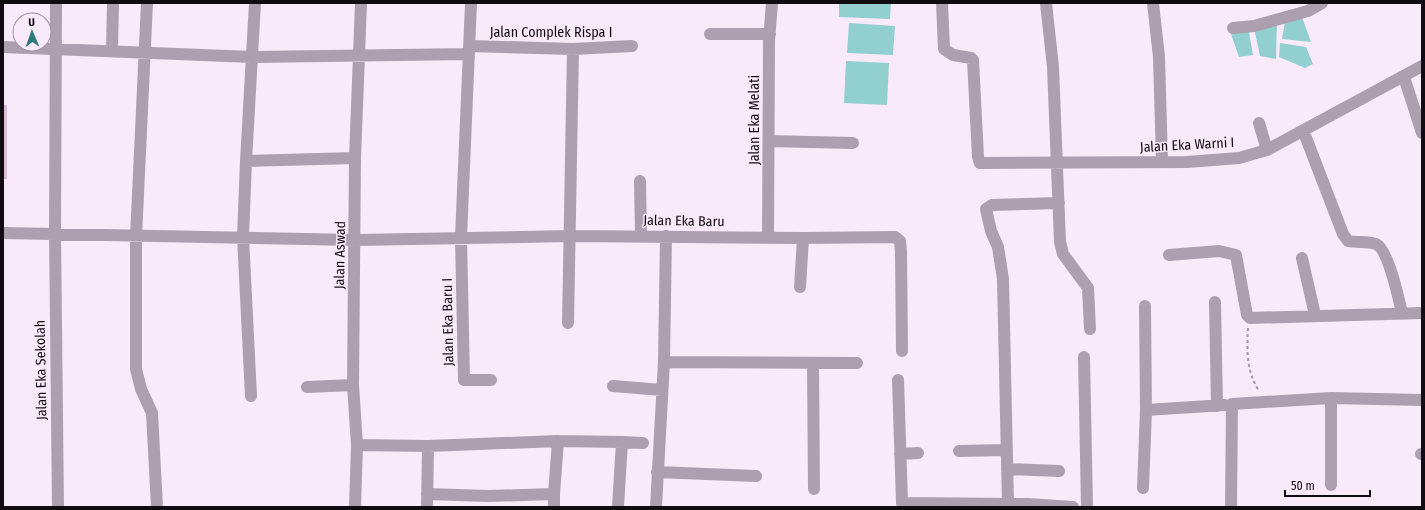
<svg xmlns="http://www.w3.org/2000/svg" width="1425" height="510" viewBox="0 0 1425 510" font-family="'Fira Sans Condensed',sans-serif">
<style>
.green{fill:#dabbdc}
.water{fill:#91cfd0}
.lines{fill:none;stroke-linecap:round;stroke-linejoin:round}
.path{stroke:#a398a4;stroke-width:2;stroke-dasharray:3 3;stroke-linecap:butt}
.minor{stroke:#ad9faf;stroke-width:12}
.labels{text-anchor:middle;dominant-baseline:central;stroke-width:3;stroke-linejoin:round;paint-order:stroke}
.street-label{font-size:14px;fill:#110c12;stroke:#f9eafa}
</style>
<rect width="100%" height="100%" fill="#f9eafa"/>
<path class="green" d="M 3,105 L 7,105 L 7,179 L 3,179 Z"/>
<path class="water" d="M 839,3 L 891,3 L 890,19 L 839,17 Z
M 1286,16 L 1302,17 L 1311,42 L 1282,39 Z
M 1277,20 L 1276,59 L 1260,56 L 1254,28 Z
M 849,23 L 895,26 L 893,55 L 847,53 Z
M 1248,27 L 1253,55 L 1239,57 L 1230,31 Z
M 1280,43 L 1306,47 L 1313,64 L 1305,68 L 1279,57 Z
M 846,61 L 889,63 L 887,105 L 844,103 Z"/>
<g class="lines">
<path class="path" d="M 1248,328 C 1247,350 1246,371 1259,391"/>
<path class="minor" d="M 56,3 L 55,233 L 58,507
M 147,3 L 136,237 L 136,369 L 141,389 L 152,413 L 157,507
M 471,3 L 461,237 L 464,380 L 491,380
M 942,3 L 944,49 L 953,55 L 971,58 L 973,60 L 978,157 L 980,163 L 1187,162 L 1239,158 L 1267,150 L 1422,66
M 1046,3 L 1053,67 L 1060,242 L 1063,254 L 1088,288 L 1090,329
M 1153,3 L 1159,57 L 1162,162
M 1233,28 L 1254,26 L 1308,11 L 1322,3
M 710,34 L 770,34
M 469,46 L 573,49 L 632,46
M 3,47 L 252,57 L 469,54
M 112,50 L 113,3
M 1404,77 L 1422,133
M 1259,123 L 1267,150
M 1303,130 L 1343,234 L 1348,241 C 1357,243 1368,241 1376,244 C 1388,249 1399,300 1402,313
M 769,141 L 853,143
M 246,161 L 355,158
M 640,181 L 641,236
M 3,233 L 356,240 L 571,236 L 803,238 L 895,237 L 900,241 L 901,252 L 902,351
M 768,237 L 769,41 L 772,3
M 1169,255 L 1219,251 L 1236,255 L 1247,315 L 1250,318 L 1422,313
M 1302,258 L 1315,315
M 800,287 L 803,238
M 1215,302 L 1217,406
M 568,323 L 573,49
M 1084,357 L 1087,507
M 664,362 L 857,363
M 813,363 L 814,489
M 898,380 L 902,503 L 1028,504 L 1073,507
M 613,386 L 662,390
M 307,387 L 353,385
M 251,396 L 243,237 L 246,161 L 255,3
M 1331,398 L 1331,485
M 1146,410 L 1225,405
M 622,442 L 643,443
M 357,445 L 428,446 L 558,441 L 622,442 L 618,507
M 959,451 L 1007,450
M 900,454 L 918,453
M 1421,454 L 1422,454
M 1007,469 L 1059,471
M 657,472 L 756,476
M 1143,488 L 1146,410 L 1145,306
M 427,494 L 489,496 L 554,494 L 554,507
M 554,494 L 558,441
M 1008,505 L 1003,279 L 998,247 L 991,231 L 986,209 L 992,205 L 1059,203
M 355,507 L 357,445 L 353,385 L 355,158 L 361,3
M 427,507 L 428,446
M 656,507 L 664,362 L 666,236
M 1231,507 L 1232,404 L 1331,398 L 1422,400"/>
</g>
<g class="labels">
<g class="street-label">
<text x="551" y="32">Jalan Complek Rispa I</text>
<text transform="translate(754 120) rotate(-90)">Jalan Eka Melati</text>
<text transform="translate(1187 145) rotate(-3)">Jalan Eka Warni I</text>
<text transform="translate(684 221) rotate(1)">Jalan Eka Baru</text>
<text transform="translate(340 255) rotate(-89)">Jalan Aswad</text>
<text transform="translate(448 322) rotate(-91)">Jalan Eka Baru I</text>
<text transform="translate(41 370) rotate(-91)">Jalan Eka Sekolah</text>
</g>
</g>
<rect width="1425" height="510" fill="none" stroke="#110c12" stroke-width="8"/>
<g transform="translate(32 32) rotate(358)"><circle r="19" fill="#f9eafa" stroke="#9c919d"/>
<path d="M0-3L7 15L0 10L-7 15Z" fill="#317a7c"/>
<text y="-6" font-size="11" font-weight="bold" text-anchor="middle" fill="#110c12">U</text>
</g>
<path d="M1285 490v6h85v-6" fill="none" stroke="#110c12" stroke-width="2"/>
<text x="1291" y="490" font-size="12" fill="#110c12" stroke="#f9eafa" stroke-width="3" paint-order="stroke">50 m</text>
</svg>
